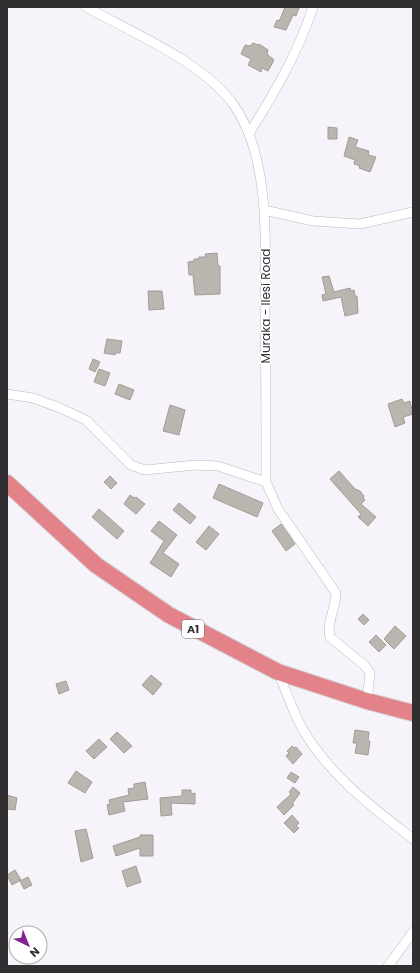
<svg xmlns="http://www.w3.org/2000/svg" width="420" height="973" viewBox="0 0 420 973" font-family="Poppins,sans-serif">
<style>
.building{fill:#bbb5af;stroke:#a29c96}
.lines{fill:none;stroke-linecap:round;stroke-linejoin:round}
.street-casing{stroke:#bcb8bf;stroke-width:10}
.highway-casing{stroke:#d2d1d2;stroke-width:18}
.street{stroke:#fff;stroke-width:9}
.highway{stroke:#e48289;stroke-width:16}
.labels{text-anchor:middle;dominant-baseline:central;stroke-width:3;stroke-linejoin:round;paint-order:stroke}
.shield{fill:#fff;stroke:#6f6d70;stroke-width:1}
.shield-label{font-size:11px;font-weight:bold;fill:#312f32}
.street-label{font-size:12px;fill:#312f32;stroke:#fff}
</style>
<rect width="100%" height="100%" fill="#f7f3fa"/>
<path class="building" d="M 285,7 L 299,8 L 296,16 L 293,15 L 286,30 L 274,27 L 277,20 L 279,21 L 281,17 Z
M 253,43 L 258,45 L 259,44 L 268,50 L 267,54 L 274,60 L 268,71 L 262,68 L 261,72 L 248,65 L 251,59 L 241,54 L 245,45 L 250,46 Z
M 328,127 L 337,128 L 337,139 L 328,139 Z
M 349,137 L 358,140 L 355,147 L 369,151 L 368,155 L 376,157 L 370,172 L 359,168 L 360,166 L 354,164 L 355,160 L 344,156 Z
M 217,253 L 218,266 L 220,266 L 220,294 L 195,295 L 193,275 L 189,275 L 188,262 L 194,261 L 194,259 L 199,259 L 199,257 L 206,257 L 205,254 Z
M 329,276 L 334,292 L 350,288 L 351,291 L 354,290 L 355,296 L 357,296 L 358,313 L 345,316 L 341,297 L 323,301 L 322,295 L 326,294 L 322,277 Z
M 148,291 L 162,291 L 164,309 L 149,310 Z
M 107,339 L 122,341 L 120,353 L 115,353 L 115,355 L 104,353 Z
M 93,359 L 100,362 L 95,372 L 89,369 Z
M 99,369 L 110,373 L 105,386 L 94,382 Z
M 119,384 L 134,390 L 130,400 L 115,394 Z
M 402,399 L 404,403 L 410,401 L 413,414 L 403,417 L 405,423 L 395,427 L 388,404 Z
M 170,405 L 185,410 L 179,435 L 163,431 Z
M 339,471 L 355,489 L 360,491 L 364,496 L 363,498 L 365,500 L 361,504 L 376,517 L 368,526 L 358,517 L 361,514 L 330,479 Z
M 110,476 L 117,483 L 111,489 L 104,482 Z
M 219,484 L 263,503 L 257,517 L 213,498 Z
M 130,495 L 134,498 L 136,497 L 145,504 L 136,514 L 124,504 Z
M 179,503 L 196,517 L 190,524 L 173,510 Z
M 99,509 L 124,531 L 117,539 L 92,517 Z
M 159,521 L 177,535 L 163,553 L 179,564 L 171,577 L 150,563 L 164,541 L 151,531 Z
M 281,524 L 295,544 L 286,551 L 272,531 Z
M 209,526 L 219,534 L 206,550 L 196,542 Z
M 363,614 L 369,620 L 364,625 L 358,619 Z
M 395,626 L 406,636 L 394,649 L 384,639 Z
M 376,635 L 386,645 L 379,652 L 369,642 Z
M 151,675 L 162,684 L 153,695 L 142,685 Z
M 66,681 L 69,690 L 59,694 L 56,684 Z
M 355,730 L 369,732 L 368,741 L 370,741 L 368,755 L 355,753 L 357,743 L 353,743 Z
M 117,732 L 132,746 L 124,753 L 110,739 Z
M 99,739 L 107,747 L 94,759 L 86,751 Z
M 292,746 L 294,748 L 296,747 L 302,754 L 293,764 L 286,756 L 289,753 L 287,751 Z
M 76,771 L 92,782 L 85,793 L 68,783 Z
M 291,772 L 299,777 L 295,783 L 287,778 Z
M 145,782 L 148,799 L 123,802 L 125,811 L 109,815 L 107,805 L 110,804 L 109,800 L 129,795 L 128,789 L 134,788 L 134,784 Z
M 293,787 L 300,793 L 292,804 L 294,805 L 284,815 L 277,807 L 291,794 L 289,792 Z
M 182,790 L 191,790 L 191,794 L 195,793 L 195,804 L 171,803 L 172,815 L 161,816 L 160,798 L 182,796 Z
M 7,795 L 17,798 L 15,810 L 7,809 Z
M 292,815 L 299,823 L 296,826 L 299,828 L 294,833 L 284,823 Z
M 86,829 L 93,858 L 81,862 L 75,831 Z
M 140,835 L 153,835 L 153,856 L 140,856 L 140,848 L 116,856 L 113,846 L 140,837 Z
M 136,866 L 141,882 L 127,887 L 122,871 Z
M 15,870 L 21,880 L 12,885 L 7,875 Z
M 28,877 L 32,885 L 24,889 L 20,881 Z"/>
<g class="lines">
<defs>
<path id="street" d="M 86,7 C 131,32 203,62 233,104 C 273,159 265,256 265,322 C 266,375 266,428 266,482 L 278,509 L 336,593 C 336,608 326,623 330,637 L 364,665 L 370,673 L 367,701
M 250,132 C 275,92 298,53 313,7
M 264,210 L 313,221 L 360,224 L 413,212
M 7,394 L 33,398 L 60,408 L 86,420 L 131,465 L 145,470 L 195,465 L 218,466 L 266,482
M 278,672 C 286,690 292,710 302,728 C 329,775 371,806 413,839
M 388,966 L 413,932"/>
<path id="highway" d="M 7,483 L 96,565 L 169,615 L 278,672 L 367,701 L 413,713"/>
</defs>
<use href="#street" class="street-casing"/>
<use href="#highway" class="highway-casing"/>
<use href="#street" class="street"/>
<use href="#highway" class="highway"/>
</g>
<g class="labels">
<rect class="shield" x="182" y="620" width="22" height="18" rx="3"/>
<g class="shield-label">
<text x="193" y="629">A1</text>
</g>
<g class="street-label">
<text transform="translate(265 306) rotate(-90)">Muraka - Ilesi Road</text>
</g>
</g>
<rect width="420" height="973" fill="none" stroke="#312f32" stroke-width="16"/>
<g transform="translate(28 945) rotate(137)"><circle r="19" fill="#ffffff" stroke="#adacad"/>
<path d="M0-3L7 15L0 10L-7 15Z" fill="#832591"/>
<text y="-6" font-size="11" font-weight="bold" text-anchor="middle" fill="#312f32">N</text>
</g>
</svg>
